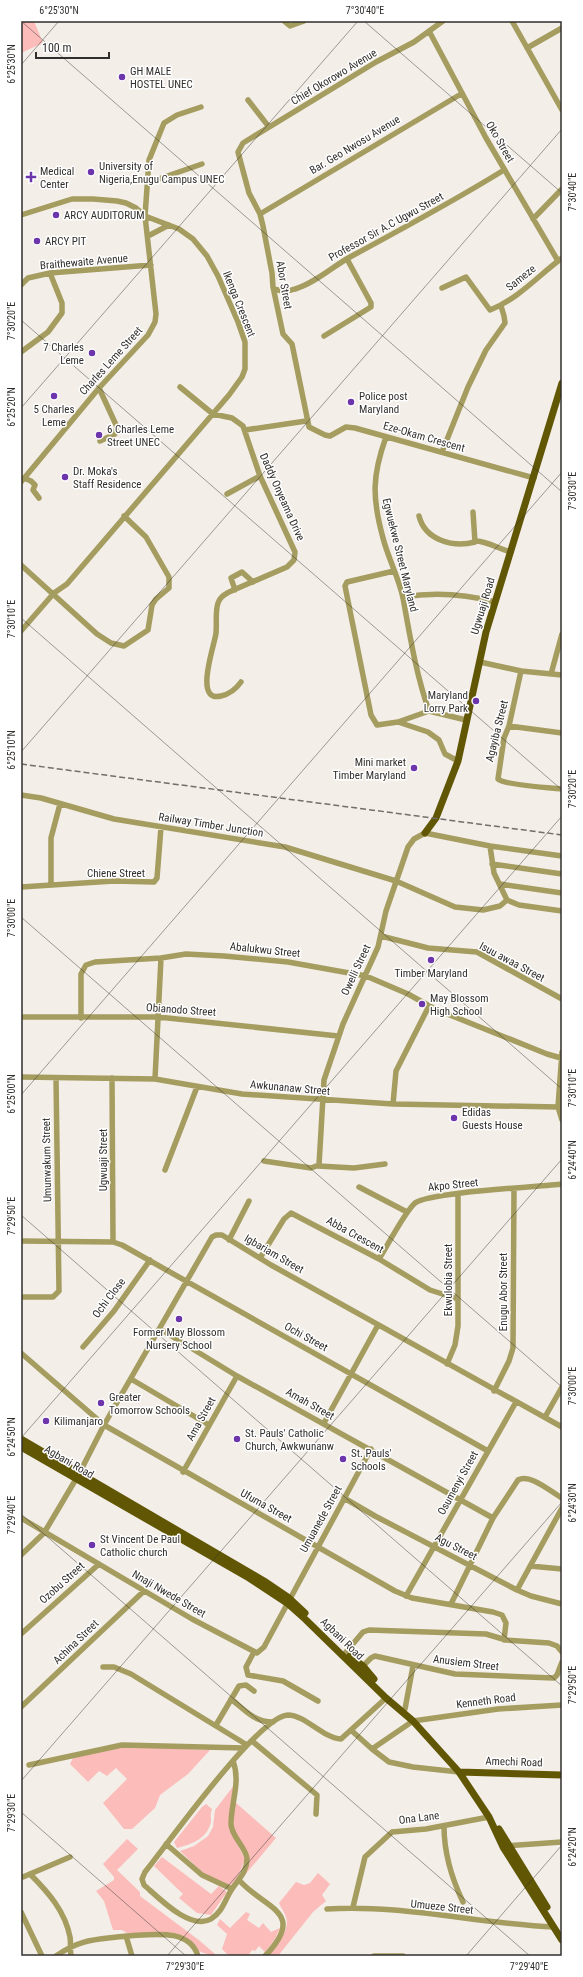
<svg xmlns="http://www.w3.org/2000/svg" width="583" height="1977" viewBox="0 0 583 1977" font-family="'Roboto Condensed',sans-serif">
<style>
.green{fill:#fbbcba}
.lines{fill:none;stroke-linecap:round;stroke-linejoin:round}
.minor{stroke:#a59c5f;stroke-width:5.5}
.major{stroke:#615604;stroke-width:7}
.rail{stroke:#716e6b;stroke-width:1.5;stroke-dasharray:6 3;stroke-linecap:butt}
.ticks{fill:none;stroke:#312f2d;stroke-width:1;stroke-opacity:0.45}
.poi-dot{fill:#6c35ac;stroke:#fff;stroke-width:1.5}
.labels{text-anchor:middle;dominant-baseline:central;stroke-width:3;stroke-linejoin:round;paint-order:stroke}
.poi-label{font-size:11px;fill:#312f2d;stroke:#fff;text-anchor:start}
.street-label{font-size:11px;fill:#312f2d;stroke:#fff}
.neatline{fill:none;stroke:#312f2d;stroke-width:1.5}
.ticks-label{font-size:10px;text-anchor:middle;fill:#312f2d}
</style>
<rect width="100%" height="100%" fill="#f3eee8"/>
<path class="green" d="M 21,21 L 34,21 L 43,43 L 21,53 Z
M 124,1746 L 210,1750 L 188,1774 L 160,1795 L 155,1808 L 132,1829 L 124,1829 L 103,1803 L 127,1779 L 116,1768 L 107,1776 L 99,1771 L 88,1782 L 70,1764 L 73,1758 Z
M 235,1784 L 229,1828 L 245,1859 L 238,1878 L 230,1886 L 203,1873 L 180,1851 L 194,1846 L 208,1836 L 213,1827 L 215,1810 Z
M 235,1802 L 276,1838 L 244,1876 L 249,1858 C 235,1832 231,1831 235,1802 Z
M 206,1804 L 212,1809 C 210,1814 211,1818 211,1822 C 207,1839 192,1844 177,1848 L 174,1842 L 202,1807 Z
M 127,1839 L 138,1849 L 117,1870 L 140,1892 L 140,1896 L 200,1941 L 215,1954 L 213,1956 L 198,1951 L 177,1936 L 127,1933 L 122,1930 L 113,1930 L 104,1901 L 96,1891 L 114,1880 L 114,1877 L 103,1864 Z
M 162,1857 L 211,1894 L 219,1886 L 227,1892 L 211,1915 L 197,1913 L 179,1898 L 183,1894 L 154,1866 Z
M 318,1873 L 330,1884 L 322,1895 L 326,1901 L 313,1912 L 278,1956 L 267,1956 C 275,1947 291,1930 286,1917 C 285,1913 281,1908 279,1903 L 296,1882 L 304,1885 L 310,1883 Z
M 246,1912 L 250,1914 L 247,1920 L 259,1928 L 263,1923 L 271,1932 L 280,1928 L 275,1939 L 265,1952 L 259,1946 L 255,1951 L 252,1950 L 248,1956 L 229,1956 L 222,1949 L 227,1934 L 217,1925 L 220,1919 L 230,1928 Z"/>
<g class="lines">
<path class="minor" d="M 284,21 L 290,26 L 304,21
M 443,21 L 414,42 L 376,62 L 243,143 L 238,152 L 249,193 L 260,214 L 263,226 L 272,273 L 273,287 L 283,334 L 292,344 L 309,427 L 325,435 L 330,436 L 346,427 L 355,428 L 534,478
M 512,21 L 562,110
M 429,31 L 486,138 L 558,261
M 527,48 L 562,28
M 248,100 L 269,127
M 147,183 L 202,164
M 260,214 L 461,94
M 21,215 L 72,199 L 93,199 L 117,201 L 126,203 L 136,208 L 145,216 L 179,229 L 193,239 L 207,256 L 218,276 L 238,322 L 245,342 L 245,369 L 242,377 L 229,395 L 67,584 L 54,593 L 21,631
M 533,219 L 562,189
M 148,236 L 169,225
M 21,285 L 28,278 L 50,273 L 151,265
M 442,288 L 466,277 L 490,310 C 518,299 539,275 562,258
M 274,289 C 282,291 287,292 295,289 C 315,283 332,267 350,257 C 402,229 454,201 504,170
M 324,336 L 371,307 L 371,303 L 347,259
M 21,352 L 48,332 L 62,313 L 62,303 L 50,273
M 180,387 L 213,414 L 232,418 L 243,426 L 260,476 L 295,552 L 294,560 L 287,567 L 229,592 C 224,595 220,597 218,603 C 215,612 217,623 216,633 C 215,644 193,703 221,696 C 230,694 236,689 241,682
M 99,388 L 117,427 L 115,434 L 100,441
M 245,430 L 306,421
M 386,437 C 372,476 372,498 383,538 C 388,558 399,578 403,598 C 410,636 416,674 429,711 L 466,720
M 442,452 L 468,387 L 486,350 L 505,323 L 504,316 L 501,306
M 24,478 L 31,481 L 35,485 L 33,490 L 39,498
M 21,482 L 99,388 L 148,335 L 155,322 L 156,314 L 145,216 L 149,160 L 164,123 L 177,115 L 201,107
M 227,494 L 260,476
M 419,516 C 425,540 453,548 475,542 L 473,512
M 475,541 C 488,541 498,549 511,552
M 21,565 L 97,634 L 111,643 L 124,646 L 148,630 L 152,605 L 156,599 L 169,588 L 169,577 L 146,537 L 124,516
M 394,571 L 347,582 L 345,586 L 371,715 L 377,725 L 398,722 L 428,732 L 439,740 L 445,754 L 458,761
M 235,590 L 231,578 L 242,572 L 253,582
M 403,597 C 434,592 465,594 495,602
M 480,662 L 521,671 L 562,675
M 521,671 L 509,726 L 504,738 L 498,779 C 504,785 551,788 562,789
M 551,674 L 562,634
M 398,722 L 429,711
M 509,726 L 562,733
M 21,795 L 41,798 L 114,819 L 285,847 L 396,881 L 455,907 L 483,910 L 500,906 L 507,900
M 490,846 L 562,856
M 492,864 L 562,874
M 500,884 L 562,893
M 51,885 L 51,838 L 60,804
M 21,887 L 114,881 L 154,882 L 157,878 L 161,827
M 507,900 L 519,905 L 562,911
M 381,936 L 428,948 L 477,952 L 562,999
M 21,1017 L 158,1017 L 338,1036
M 81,1018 L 81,974 L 86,965 L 95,962 L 161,958
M 562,1052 L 558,1107 L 562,1120
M 21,1077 L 155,1079 L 242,1094 L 393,1104 L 558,1107
M 112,1078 L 113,1242
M 155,1079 L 161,958 L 186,954 L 224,956 L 288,962 L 366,976 L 408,994 L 435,1009 L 547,1054 L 561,1058
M 393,1104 L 396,1071 L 429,1006
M 264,1161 L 311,1168 L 319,1165 L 324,1080 L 343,1024 L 378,947 L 386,911 L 408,847 L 414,839 L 425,833 L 490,846 L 494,873 L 507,900
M 318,1166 L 354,1168 L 385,1164
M 165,1170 L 197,1087
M 359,1187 L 407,1212
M 229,1240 L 249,1201
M 21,1241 L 113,1242 L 122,1245 L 488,1451
M 260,1258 L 284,1219 L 291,1213 L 379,1259 L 430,1290 L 458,1299
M 379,1259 C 388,1245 404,1213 415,1203 C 429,1192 537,1187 562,1184
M 21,1297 L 53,1297 L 59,1291 L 56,1078
M 160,1329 L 237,1376 L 493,1518
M 83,1347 L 114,1311 L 150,1260
M 21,1353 L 104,1425 L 395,1591 L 412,1598 L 493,1612 L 502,1615 L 506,1623 L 504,1640
M 447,1364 L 455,1345 L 458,1326 L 458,1194
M 131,1379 L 209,1425
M 494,1391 L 509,1361 L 513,1348 L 514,1189
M 545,1417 L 562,1387
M 324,1423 L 378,1325
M 183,1472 L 237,1376
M 344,1498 L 375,1516 L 517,1590 L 531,1596 L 562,1604
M 21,1518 L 192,1619 L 257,1653 L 264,1647 L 371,1449
M 21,1555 L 44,1533 L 79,1474 L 104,1425 L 212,1237 L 216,1235 L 222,1235 L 271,1265 L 562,1427
M 530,1566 L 562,1569
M 517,1590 L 562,1508
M 406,1596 L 516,1402
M 451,1604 L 493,1518 L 518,1480 C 530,1473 551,1492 562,1498
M 21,1634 L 99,1564
M 254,1652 L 246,1667 L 248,1675 L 283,1681 L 318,1701
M 346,1652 L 363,1632 L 369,1630 L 486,1634 L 506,1640 L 549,1643 L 557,1646 L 562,1652
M 363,1666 L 371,1658 L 375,1656 L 455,1674 L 554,1678 L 557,1675 L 562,1662
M 103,1667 L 114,1667 L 131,1674 L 247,1745
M 231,1699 C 245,1710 254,1722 273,1722
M 21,1707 L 144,1591
M 405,1709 L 413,1666
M 216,1725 L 239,1686 L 246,1685 L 254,1691
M 352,1731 L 372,1749 L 413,1721 L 498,1709 L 562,1705
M 252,1741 L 317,1795 L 316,1814
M 372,1749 L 389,1762 L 413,1767 L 459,1772
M 233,1761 C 241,1782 231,1802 231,1824 C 231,1836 247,1849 247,1859 C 247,1874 235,1882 229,1894 C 224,1903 221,1913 211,1919 C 190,1931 158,1897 144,1885 L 142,1879 L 145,1872 C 167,1845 258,1716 288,1715 C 305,1715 323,1738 341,1739 L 386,1698
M 29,1765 L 122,1745 L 244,1748
M 444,1826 C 444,1853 451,1877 463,1902
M 166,1844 L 202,1875 L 232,1889
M 506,1846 L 562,1842
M 30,1874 C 48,1892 65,1911 70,1937 C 71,1943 70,1950 71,1956
M 23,1877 L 70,1857
M 239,1880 C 264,1909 308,1911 265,1956
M 353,1907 L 365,1857 L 392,1832 L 426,1829 L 489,1817
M 327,1909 C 401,1904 479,1924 554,1927
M 21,1912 L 42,1956
M 126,1936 C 150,1935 189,1927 198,1956
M 56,1956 C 81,1938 97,1940 126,1936 L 132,1956
M 374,1956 L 403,1956"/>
<path class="major" d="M 425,833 L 436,818 L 458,761 L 486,632 L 562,383
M 21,1439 L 264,1581 L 289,1598 L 305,1613
M 21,1447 L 249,1578 L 287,1603 L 305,1619 L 386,1698 L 413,1721 L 459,1772 L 489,1817 L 503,1847 L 562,1940
M 350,1656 L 363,1666 L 374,1679
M 459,1772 L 562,1775
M 499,1829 L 547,1907"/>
<path class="rail" d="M 21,764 L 562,835"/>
</g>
<path class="ticks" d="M 21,21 L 562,492M 364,21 L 562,193M 21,65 L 59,21M 21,320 L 562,790M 21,408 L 358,21M 21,618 L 562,1089M 21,752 L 562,129M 21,917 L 562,1387M 21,1095 L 562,472M 21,1215 L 562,1686M 21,1438 L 562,816M 21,1514 L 530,1956M 21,1781 L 562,1159M 21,1812 L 186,1956M 167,1956 L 562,1502M 466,1956 L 562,1845"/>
<g class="poi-dot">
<circle cx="122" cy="77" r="4"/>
<circle cx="91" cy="172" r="4"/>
<path d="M29 171h4v4h4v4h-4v4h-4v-4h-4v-4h4z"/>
<circle cx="56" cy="215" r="4"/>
<circle cx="37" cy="241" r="4"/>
<circle cx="92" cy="353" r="4"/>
<circle cx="54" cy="396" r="4"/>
<circle cx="351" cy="402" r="4"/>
<circle cx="99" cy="435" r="4"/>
<circle cx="65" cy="477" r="4"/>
<circle cx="476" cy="701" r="4"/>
<circle cx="414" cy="768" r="4"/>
<circle cx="431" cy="960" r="4"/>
<circle cx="422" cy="1004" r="4"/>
<circle cx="454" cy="1118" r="4"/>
<circle cx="179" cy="1319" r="4"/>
<circle cx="101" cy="1403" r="4"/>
<circle cx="46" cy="1421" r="4"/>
<circle cx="237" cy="1439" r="4"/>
<circle cx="343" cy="1459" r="4"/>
<circle cx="92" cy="1545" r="4"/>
</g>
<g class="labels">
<g class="poi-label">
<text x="130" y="71">GH MALE<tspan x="130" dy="13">HOSTEL UNEC</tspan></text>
<text x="99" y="166">University of<tspan x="99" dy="13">Nigeria,Enugu Campus UNEC</tspan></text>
<text x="40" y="171">Medical<tspan x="40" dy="13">Center</tspan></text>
<text x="64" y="215">ARCY AUDITORUM</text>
<text x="45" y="241">ARCY PIT</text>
<text x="84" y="347" text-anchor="end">7 Charles<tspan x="84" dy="13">Leme</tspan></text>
<text x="359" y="396">Police post<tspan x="359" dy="13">Maryland</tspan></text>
<text x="54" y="409" text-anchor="middle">5 Charles<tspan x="54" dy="13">Leme</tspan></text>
<text x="107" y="429">6 Charles Leme<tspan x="107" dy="13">Street UNEC</tspan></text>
<text x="73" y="471">Dr. Moka's<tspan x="73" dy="13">Staff Residence</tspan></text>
<text x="468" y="695" text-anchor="end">Maryland<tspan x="468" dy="13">Lorry Park</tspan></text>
<text x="406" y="762" text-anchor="end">Mini market<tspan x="406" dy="13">Timber Maryland</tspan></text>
<text x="431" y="973" text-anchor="middle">Timber Maryland</text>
<text x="430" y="998">May Blossom<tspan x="430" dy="13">High School</tspan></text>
<text x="462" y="1112">Edidas<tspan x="462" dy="13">Guests House</tspan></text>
<text x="179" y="1332" text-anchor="middle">Former May Blossom<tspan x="179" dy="13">Nursery School</tspan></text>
<text x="109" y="1397">Greater<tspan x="109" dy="13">Tomorrow Schools</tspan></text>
<text x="54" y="1421">Kilimanjaro</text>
<text x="245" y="1433">St. Pauls' Catholic<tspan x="245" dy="13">Church, Awkwunanw</tspan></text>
<text x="351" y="1453">St. Pauls'<tspan x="351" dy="13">Schools</tspan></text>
<text x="100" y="1539">St Vincent De Paul<tspan x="100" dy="13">Catholic church</tspan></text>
</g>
<g class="street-label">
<text transform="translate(334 77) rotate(-31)">Chief Okorowo Avenue</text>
<text transform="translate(500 142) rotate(60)">Oko Street</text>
<text transform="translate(355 145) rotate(-31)">Bar. Geo Nwosu Avenue</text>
<text transform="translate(386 227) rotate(-29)">Professor Sir A.C Ugwu Street</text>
<text transform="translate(84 262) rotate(-5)">Braithewaite Avenue</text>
<text transform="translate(521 278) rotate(-39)">Sameze</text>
<text transform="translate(284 285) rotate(80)">Abor Street</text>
<text transform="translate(239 304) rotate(68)">Ikenga Crescent</text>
<text transform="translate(111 361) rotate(-48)">Charles Leme Street</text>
<text transform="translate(424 437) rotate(16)">Eze-Okam Crescent</text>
<text transform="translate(282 497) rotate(66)">Daddy Onyeama Drive</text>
<text transform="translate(400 555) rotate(76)">Egwuekwe Street Maryland</text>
<text transform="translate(483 606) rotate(-73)">Ugwuaji Road</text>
<text transform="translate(497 731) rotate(-76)">Agayiba Street</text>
<text transform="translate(211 825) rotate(9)">Railway Timber Junction</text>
<text x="116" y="873">Chiene Street</text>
<text transform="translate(265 950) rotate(6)">Abalukwu Street</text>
<text transform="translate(512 962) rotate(28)">Isuu awaa Street</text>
<text transform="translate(356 970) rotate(-65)">Owelli Street</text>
<text transform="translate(181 1010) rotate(4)">Obianodo Street</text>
<text transform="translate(290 1088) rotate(5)">Awkunanaw Street</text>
<text transform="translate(47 1160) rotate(-91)">Umunwakum Street</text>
<text transform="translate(103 1160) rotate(-90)">Ugwuaji Street</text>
<text transform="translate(453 1185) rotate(-6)">Akpo Street</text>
<text transform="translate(355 1235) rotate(29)">Abba Crescent</text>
<text transform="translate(274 1254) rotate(30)">Igbariam Street</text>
<text transform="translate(448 1280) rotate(-90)">Ekwulobia Street</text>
<text transform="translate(503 1292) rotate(-90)">Enugu Abor Street</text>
<text transform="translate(109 1298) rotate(-53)">Ochi Close</text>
<text transform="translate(306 1337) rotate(29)">Ochi Street</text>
<text transform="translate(310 1404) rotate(29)">Amah Street</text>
<text transform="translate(201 1419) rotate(-61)">Ama Street</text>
<text transform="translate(69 1462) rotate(30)">Agbani Road</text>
<text transform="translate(458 1483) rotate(-61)">Osumenyi Street</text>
<text transform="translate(266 1506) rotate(29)">Ufuma Street</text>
<text transform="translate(321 1519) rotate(-61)">Umuanede Street</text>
<text transform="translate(456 1547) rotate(27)">Agu Street</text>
<text transform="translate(62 1583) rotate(-42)">Ozobu Street</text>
<text transform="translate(169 1594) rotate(30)">Nnaji Nwede Street</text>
<text transform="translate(342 1639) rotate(44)">Agbani Road</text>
<text transform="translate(76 1642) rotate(-44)">Achina Street</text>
<text transform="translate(466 1663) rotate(7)">Anusiem Street</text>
<text transform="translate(486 1701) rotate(-7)">Kenneth Road</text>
<text transform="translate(514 1762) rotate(2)">Amechi Road</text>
<text transform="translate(419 1818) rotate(-7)">Ona Lane</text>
<text transform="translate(442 1907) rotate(6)">Umueze Street</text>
</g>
</g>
<rect width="583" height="1977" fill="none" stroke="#ffffff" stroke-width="44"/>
<path d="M36 52v6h73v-6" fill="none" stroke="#312f2d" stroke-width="2"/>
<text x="42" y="52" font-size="12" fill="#312f2d" stroke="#ffffff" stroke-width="3" paint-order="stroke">100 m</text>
<rect x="22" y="22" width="539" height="1933" class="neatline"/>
<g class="ticks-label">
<text x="59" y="14">6°25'30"N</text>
<text x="365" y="14">7°30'40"E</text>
<text transform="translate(11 64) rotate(-90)" y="4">6°25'30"N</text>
<text transform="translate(572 192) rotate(-90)" y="4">7°30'40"E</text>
<text transform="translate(11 321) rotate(-90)" y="4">7°30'20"E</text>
<text transform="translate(11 407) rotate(-90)" y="4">6°25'20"N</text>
<text transform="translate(572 491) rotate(-90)" y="4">7°30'30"E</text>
<text transform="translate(11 619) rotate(-90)" y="4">7°30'10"E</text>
<text transform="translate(11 750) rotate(-90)" y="4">6°25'10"N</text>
<text transform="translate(572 789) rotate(-90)" y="4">7°30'20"E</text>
<text transform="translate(11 918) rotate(-90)" y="4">7°30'00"E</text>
<text transform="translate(572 1088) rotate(-90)" y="4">7°30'10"E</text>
<text transform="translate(11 1094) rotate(-90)" y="4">6°25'00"N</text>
<text transform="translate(572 1160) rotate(-90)" y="4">6°24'40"N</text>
<text transform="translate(11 1216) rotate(-90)" y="4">7°29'50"E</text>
<text transform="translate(572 1386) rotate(-90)" y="4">7°30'00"E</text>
<text transform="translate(11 1437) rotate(-90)" y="4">6°24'50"N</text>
<text transform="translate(572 1503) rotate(-90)" y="4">6°24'30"N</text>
<text transform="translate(11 1515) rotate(-90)" y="4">7°29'40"E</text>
<text transform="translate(572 1685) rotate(-90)" y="4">7°29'50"E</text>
<text transform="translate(11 1813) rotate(-90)" y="4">7°29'30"E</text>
<text transform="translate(572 1847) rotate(-90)" y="4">6°24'20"N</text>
<text x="185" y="1970">7°29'30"E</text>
<text x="529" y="1970">7°29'40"E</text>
</g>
</svg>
